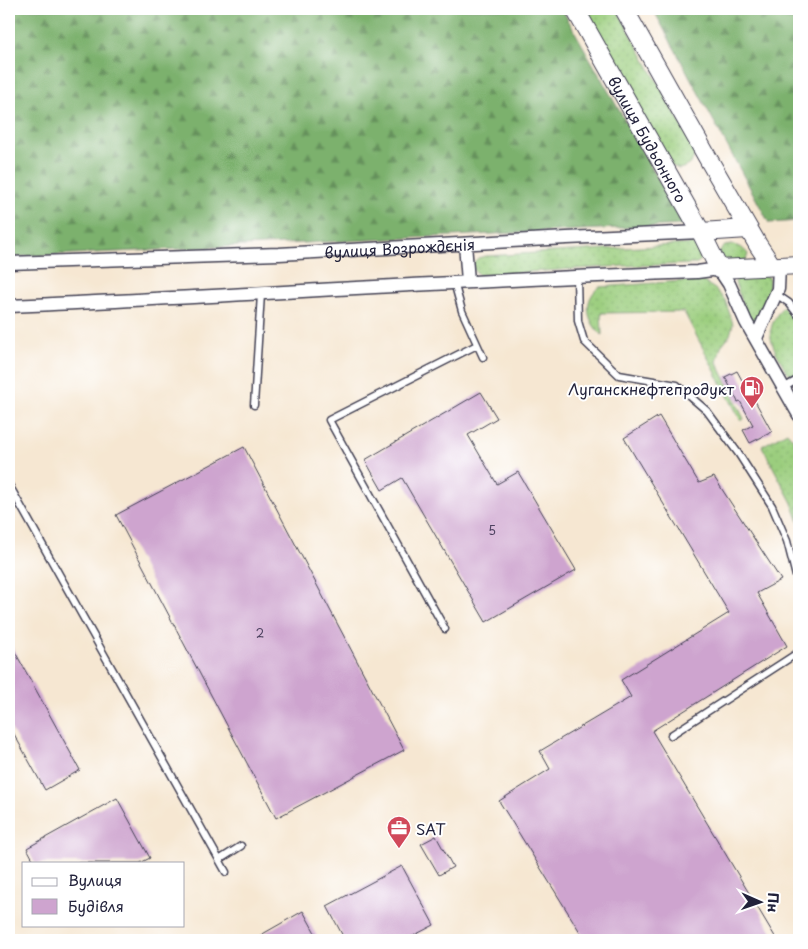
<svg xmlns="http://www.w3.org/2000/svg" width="808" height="949" viewBox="0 0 808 949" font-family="'Playpen Sans',sans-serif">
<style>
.grass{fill:url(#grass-dots);stroke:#5e785c}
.forest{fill:url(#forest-firs);stroke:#4f6a54}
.building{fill:#cea4cf}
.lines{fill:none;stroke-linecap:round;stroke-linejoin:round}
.lane-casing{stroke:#424052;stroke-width:9}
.street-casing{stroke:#424052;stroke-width:15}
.secondary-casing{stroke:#424052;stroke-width:20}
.lane{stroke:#fff;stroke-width:6}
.street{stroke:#fff;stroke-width:12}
.secondary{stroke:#fff;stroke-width:18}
.labels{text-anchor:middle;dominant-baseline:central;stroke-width:4;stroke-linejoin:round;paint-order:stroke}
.number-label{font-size:12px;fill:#4d4260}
.street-label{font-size:15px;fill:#22223b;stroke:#fff}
.poi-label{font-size:15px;fill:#22223b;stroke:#fff;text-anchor:end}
</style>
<defs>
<pattern id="grass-dots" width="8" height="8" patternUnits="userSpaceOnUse" patternTransform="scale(1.25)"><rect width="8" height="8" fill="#9bce7e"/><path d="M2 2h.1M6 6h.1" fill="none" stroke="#85b16e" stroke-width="1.8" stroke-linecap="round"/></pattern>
<pattern id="forest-firs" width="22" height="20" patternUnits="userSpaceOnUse" patternTransform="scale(1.25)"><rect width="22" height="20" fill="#7cb16d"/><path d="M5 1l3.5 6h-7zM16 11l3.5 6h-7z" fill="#65905b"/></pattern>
</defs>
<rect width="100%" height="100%" fill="#fff"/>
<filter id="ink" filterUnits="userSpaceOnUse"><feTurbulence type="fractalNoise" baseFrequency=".02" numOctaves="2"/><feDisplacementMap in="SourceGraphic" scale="10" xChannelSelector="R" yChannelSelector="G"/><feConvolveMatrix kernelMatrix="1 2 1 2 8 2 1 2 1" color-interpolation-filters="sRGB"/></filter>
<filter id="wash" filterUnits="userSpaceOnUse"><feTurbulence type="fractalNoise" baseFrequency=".0096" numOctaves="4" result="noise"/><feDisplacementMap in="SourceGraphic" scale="20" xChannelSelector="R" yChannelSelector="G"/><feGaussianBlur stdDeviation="1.12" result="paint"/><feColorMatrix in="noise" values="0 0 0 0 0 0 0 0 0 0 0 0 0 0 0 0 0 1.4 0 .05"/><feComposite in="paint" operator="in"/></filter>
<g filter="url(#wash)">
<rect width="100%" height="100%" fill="#f6e7d2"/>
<path class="grass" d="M 583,9 L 617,9 L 694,148 C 695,160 691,166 679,169 L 670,165 Z
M 691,244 C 699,247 701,251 701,260 L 695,264 L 623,266 L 479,275 L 473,269 L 474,262 L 478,258 L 486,256 Z
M 732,245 C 740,246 743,248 748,254 L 746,260 L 727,262 L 719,255 L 720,250 L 725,246 Z
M 766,276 L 769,277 L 769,292 L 758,323 L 755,325 L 751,325 L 735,283 L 737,278 Z
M 684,281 L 702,281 L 715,289 L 725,300 L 733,324 L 730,335 L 721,346 L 717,362 L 744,419 L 741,421 L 684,312 L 601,313 L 602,335 C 587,322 582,301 599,287 Z
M 783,307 L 798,325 L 794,327 L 799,337 L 799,373 C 797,374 795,376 792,375 C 787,374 784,367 782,363 C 774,348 766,337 774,320 C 777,315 779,310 783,307 Z
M 787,432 L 799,446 L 799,522 L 792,503 L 762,446 Z"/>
<path class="forest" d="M 9,9 L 562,9 L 684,225 L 9,257 Z
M 653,9 L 799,9 L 799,221 L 769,223 Z"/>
<g id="blocks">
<path class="building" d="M 737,371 L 754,402 L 755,401 L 772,432 L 750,443 L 743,430 L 753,425 L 740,401 L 738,402 L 725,377 Z
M 481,392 L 497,418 L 468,435 L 497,484 L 518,472 L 576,570 L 486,622 L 402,478 L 382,490 L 365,460 Z
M 659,416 L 699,483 L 714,477 L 781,580 L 757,593 L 787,646 L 652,731 L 777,940 L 585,940 L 499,801 L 550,769 L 540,751 L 631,697 L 621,680 L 729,613 L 624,438 Z
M 244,447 L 404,750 L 276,818 L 116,515 Z
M 9,641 L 80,770 L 45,790 L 9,725 Z
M 117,798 L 150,858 L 140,863 L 35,863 L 27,848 Z
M 436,836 L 453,867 L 439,875 L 421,844 Z
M 402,866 L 434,925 L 405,940 L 345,940 L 327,906 Z
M 303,911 L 319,940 L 252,940 Z"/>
</g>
</g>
<g filter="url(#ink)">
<use href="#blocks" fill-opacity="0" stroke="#424052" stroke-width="1"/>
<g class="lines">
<defs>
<path id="lane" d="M 577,276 L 578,321 L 584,341 L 619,375 L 677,385 L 707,411 L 738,453 L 772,506 L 787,541 L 799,588
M 454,282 L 462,311 L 483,357
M 776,294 L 789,303 L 799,316
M 783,388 L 799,379
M 254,405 L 261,294
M 9,485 L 226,872
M 445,629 L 329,420 L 477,345
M 671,735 L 799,652
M 219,860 L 241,846"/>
<g id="street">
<path d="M 465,244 L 468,281"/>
<path id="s1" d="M 9,263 L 279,254 L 567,238 L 701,232"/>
<path d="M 9,306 C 238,296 467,280 697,272 L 719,269 L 729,284 L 746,322 L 799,415"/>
<path d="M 756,338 L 778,289 L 779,266"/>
</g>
<g id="secondary">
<path id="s2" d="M 575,9 L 701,232 L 719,269 L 799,265"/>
<path d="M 624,9 L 710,162 L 758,245 L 772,266"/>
<path d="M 701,232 L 748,229"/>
</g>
</defs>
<use href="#lane" class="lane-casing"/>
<use href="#street" class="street-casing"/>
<use href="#secondary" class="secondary-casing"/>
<use href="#lane" class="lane"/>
<use href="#street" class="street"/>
<use href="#secondary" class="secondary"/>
</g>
</g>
<defs>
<symbol id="fuel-pin" viewBox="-11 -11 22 30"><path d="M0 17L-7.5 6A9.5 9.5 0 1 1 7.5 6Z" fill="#d1495b" stroke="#fff"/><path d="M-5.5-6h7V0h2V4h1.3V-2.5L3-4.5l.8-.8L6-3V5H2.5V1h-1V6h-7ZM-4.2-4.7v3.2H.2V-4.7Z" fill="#fff"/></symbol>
<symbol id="office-pin" viewBox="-11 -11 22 30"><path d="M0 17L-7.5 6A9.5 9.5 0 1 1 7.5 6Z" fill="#d1495b" stroke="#fff"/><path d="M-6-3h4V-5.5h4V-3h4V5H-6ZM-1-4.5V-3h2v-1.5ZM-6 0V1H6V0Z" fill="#fff"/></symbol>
</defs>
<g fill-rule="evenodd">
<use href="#fuel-pin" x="738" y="374" width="28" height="38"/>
<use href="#office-pin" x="385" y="814" width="28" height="38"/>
</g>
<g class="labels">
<g class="number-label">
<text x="492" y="530">5</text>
<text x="260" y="633">2</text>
</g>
<g class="street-label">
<text stroke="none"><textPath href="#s2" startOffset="149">вулиця Будьонного</textPath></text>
<text stroke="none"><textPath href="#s1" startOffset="391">вулиця Возрождєнія</textPath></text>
</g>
<g class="poi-label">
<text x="734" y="388">Луганскнефтепродукт</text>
<text x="416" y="828" text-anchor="start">SAT</text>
</g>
</g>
<rect width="808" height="949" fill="none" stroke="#fff" stroke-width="30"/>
<rect x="22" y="862" width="162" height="65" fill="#ffffff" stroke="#a7a7b1"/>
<rect x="32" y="878" width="25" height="8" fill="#ffffff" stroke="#a7a7b1"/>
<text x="68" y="886" font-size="15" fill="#22223b">Вулиця</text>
<rect x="32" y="899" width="25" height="15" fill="#cea4cf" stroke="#a7a7b1"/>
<text x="68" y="912" font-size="15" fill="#22223b">Будівля</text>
<g transform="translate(760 902) rotate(92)" stroke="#ffffff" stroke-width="4" paint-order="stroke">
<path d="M0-4L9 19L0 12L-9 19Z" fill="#22223b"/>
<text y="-8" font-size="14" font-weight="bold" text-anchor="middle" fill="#22223b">Пн</text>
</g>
</svg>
